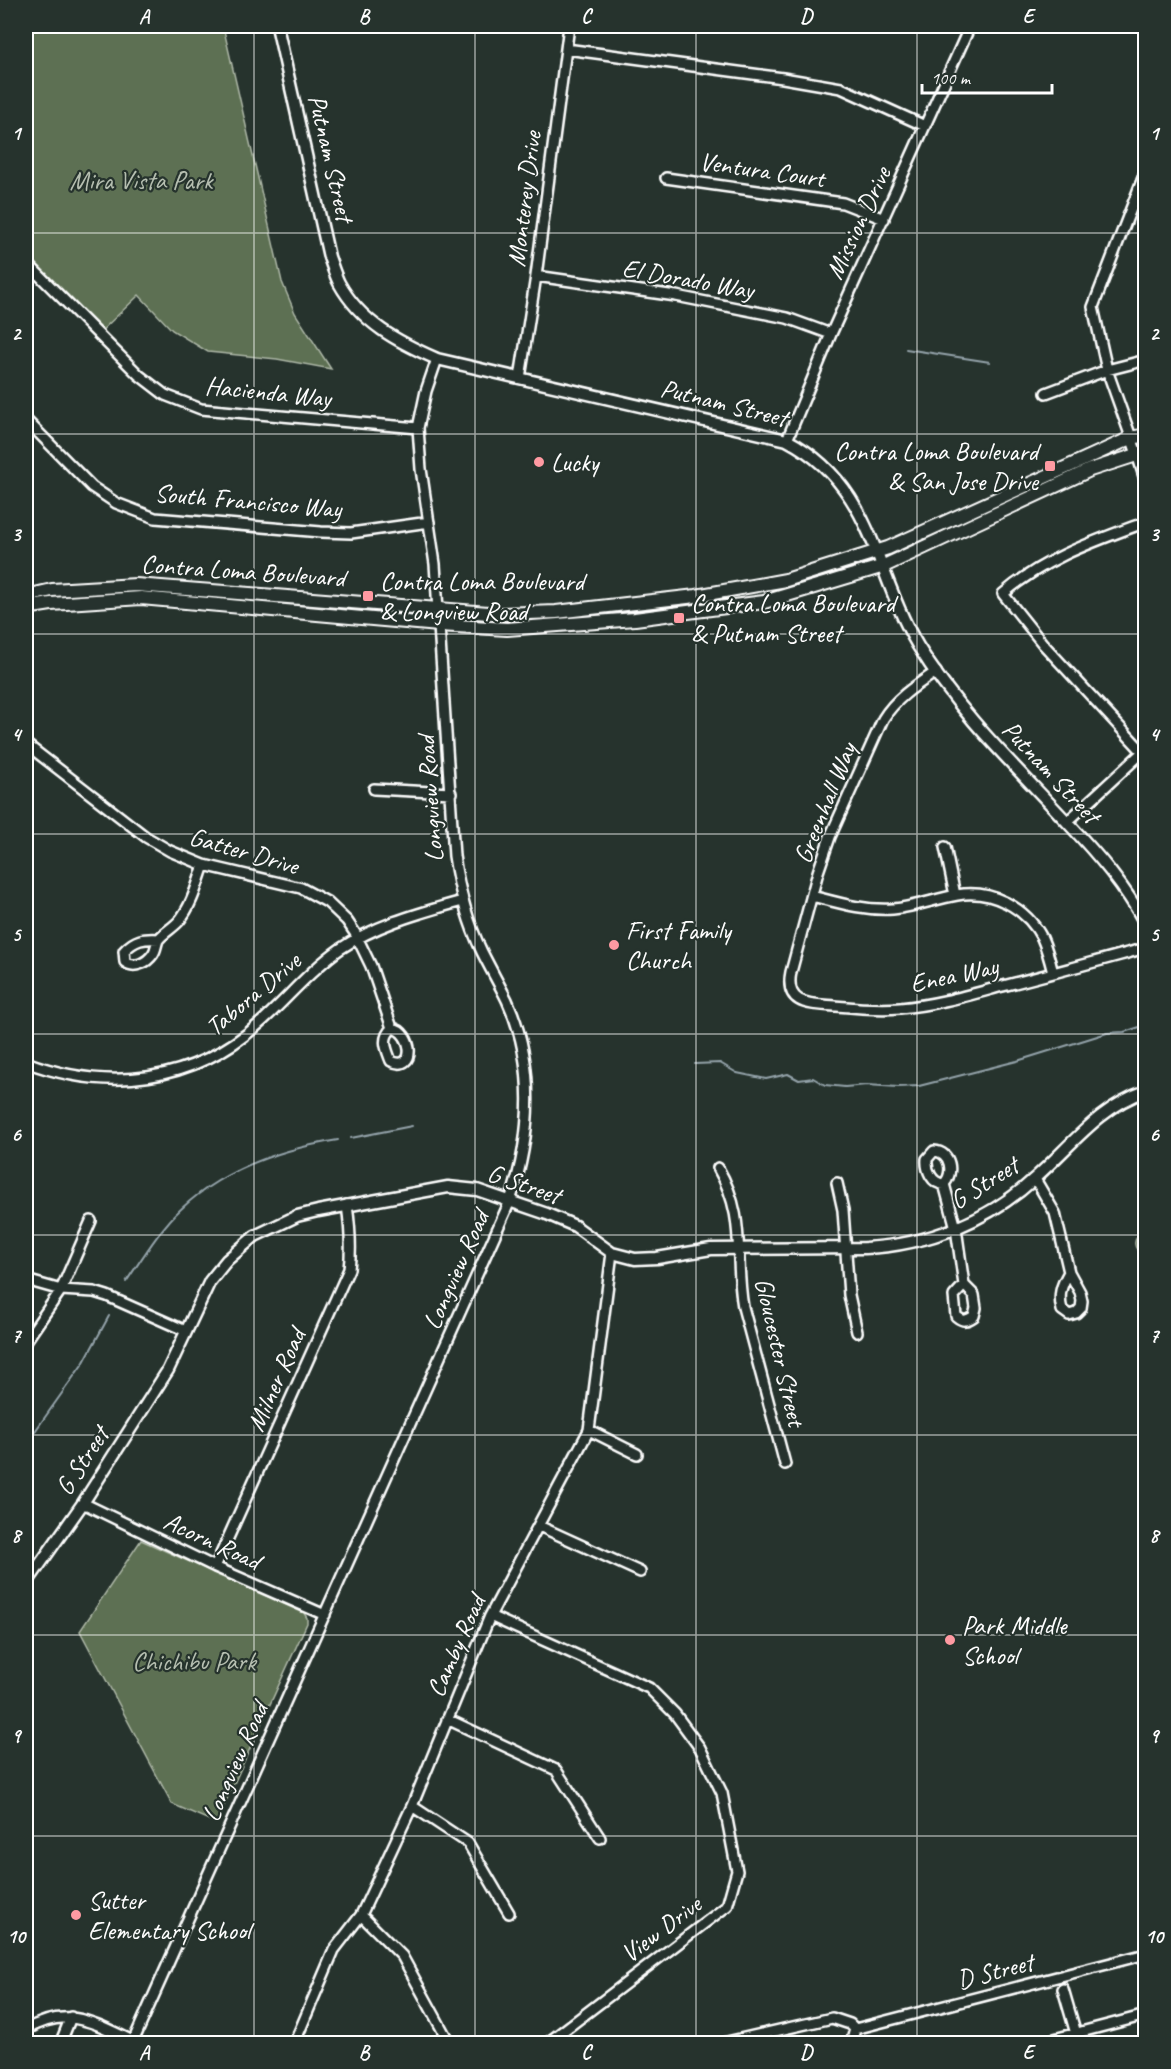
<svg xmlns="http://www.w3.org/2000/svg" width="1171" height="2069" viewBox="0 0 1171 2069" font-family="Caveat,sans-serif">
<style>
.green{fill:#5d7052;stroke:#aeb8a8;stroke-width:1.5}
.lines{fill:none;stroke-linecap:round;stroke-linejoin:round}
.stream{stroke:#94a3aa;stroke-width:2}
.minor-casing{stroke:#fff;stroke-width:14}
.tertiary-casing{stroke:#fff;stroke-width:15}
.secondary-casing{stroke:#fff;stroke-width:16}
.minor{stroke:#26332d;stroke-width:9}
.tertiary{stroke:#26332d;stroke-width:10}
.secondary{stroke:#26332d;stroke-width:12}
.grid{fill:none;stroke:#fff;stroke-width:1.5;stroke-opacity:0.55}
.poi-dot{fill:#ff9aa2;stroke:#26332d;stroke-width:2}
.labels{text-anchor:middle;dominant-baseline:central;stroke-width:4.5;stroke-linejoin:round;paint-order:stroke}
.street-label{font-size:26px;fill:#fff;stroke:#26332d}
.park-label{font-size:26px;fill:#b6bfb1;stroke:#26332d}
.poi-label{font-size:26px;fill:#fff;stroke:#26332d;text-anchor:start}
.neatline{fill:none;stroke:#fff;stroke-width:2}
.grid-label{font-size:20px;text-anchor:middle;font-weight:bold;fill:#fff}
</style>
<rect width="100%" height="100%" fill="#26332d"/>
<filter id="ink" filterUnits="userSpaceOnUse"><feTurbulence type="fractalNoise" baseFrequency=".0167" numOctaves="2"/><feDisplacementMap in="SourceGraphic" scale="12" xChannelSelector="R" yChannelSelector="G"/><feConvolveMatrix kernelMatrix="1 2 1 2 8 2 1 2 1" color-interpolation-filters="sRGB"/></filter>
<g filter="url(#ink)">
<path class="green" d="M 26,26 L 223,26 L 282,282 L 295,313 L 331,369 L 277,359 L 208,352 L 172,330 L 139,295 L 98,334 L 26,262 Z
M 1145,1228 L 1145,1259 C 1132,1247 1131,1240 1145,1228 Z
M 141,1540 L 304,1613 L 307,1618 L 307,1623 L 216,1823 L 172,1804 L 80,1631 Z"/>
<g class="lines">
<path class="stream" d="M 906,349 L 990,362
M 695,1064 L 720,1063 L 737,1073 L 766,1079 L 788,1074 L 799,1080 L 813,1078 L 825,1085 L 845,1087 L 867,1085 L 898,1087 L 919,1086 L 1017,1061 L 1107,1033 L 1124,1032 L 1146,1025
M 351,1138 L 412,1126
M 126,1282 C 141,1260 161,1227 181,1209 C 223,1169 282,1149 338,1140
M 26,1444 L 84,1362 L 109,1316"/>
<defs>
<path id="minor" d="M 566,49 L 783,78 L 841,88 L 925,126
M 1146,170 L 1093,307 L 1107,370 L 1137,454 L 1146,483
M 666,178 L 843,203 L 884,219
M 26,262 L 139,375 L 165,395 L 201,409 L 418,428
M 536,276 L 676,296 L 787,318 L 831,334
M 520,378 L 536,276 L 569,26
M 1046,393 L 1107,370 L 1146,360
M 26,420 L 92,487 L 116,503 L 155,518 L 321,532 L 351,533 L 429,522
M 787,440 L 831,334 L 970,26
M 936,672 C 915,686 896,698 883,719 L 830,837 L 818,872 L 791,972 C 784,1006 811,1004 835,1006 C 857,1008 878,1010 900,1008 C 935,1005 969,995 1003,986 C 1051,974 1098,961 1146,948
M 26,744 L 146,837 L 170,851 L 204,865 L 301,888 L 327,902 L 347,921 L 355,933 L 371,966 L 392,1028
M 1142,751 L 1043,644 L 1003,594 C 1044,558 1095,541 1146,522
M 374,789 L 451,793
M 1067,822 L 1146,749
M 945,847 L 955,895
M 812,896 C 839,903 865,911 893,909 C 915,907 935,899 957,895 C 991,889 1026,907 1042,938 C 1047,949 1050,961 1053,973
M 159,939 C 144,938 135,939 124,951 L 125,962 C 134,969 147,963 153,954 C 156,950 156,945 158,940 C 163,933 173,928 179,921 C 192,905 197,885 204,865
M 392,1028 C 413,1031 417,1073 391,1061 C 386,1048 381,1039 392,1028 Z
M 26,1062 C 108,1093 193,1083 260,1023 C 287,999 310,970 340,949 C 377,924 420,913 462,901
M 934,1151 C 951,1152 954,1173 944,1184 C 932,1184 926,1170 927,1159 Z
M 718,1168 C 747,1218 734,1255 743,1307 L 785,1464
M 1035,1179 L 1055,1213 L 1069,1272 L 1080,1292 L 1082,1301 L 1081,1308 L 1076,1313 L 1069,1315 L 1062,1310 C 1058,1295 1061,1286 1069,1272
M 837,1183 L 843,1210 L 849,1295 L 857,1332
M 944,1184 L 956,1228 L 964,1285 L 974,1295 L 976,1308 L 974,1316 C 967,1321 963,1322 956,1316 L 954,1296 L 964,1285
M 26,1280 L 61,1290 L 94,1292 L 107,1296 L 186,1331
M 26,1341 L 61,1290 L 91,1221
M 589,1430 L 637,1454
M 83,1503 L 215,1567 L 325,1615
M 539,1526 L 640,1572
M 215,1567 L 349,1269 C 352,1247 350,1227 347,1205
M 490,1616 L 649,1688 L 675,1714 L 700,1748 L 722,1793 L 737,1871 L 727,1906 L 546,2044
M 447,1719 L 556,1770 L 600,1838
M 412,1806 L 468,1843 L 509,1913
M 361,1915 L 402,1956 L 450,2044
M 1063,1989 L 1079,2044
M 855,2029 L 1146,1954
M 26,2030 C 67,2005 94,2023 133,2041
M 60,2044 L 71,2017
M 132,2044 L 510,1201 C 532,1136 536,1064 507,1000 C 499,984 490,968 482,952 C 467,921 459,889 454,856 L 435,564 L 421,469 L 418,428 L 426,391 L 437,359
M 294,2044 L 334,1950 L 361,1915 L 412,1806 L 490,1616 L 589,1430 L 612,1253
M 718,2044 L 832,2018 L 850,2024 L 855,2029
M 851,2044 L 855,2029
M 1035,2044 L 1146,2015"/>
<path id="tertiary" d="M 277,26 L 329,257 C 332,265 335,275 339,283 C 361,323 398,342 437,359 L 787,440 C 874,486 873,570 918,646 C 958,712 1016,767 1068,823 C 1098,855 1125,886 1146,925
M 26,1584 L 83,1503 L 168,1370 L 210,1281 L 227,1260 L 255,1236 L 297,1216 L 318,1211 L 448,1187 L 477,1190 L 547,1214 L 575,1226 L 612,1253 L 635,1259 L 657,1258 L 711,1249 L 865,1248 C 927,1245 989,1221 1035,1178 C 1071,1146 1099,1107 1146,1091"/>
<path id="secondary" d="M 26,596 L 52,590 L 136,585 L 501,614 L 556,612 L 696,596 L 786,580 L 888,548 L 1131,438 L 1146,435
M 26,608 L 51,604 L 141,598 L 439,625 L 507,629 L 635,619 L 764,602 L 884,566 L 1090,470 L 1146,452"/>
</defs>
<use href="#minor" class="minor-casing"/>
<use href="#tertiary" class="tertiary-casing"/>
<use href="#secondary" class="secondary-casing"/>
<use href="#minor" class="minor"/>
<use href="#tertiary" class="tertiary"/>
<use href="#secondary" class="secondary"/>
</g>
</g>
<path class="grid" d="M 254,26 L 254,2044M 475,26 L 475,2044M 696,26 L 696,2044M 917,26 L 917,2044M 26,233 L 1146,233M 26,434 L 1146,434M 26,634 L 1146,634M 26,834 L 1146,834M 26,1034 L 1146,1034M 26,1235 L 1146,1235M 26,1435 L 1146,1435M 26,1635 L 1146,1635M 26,1836 L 1146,1836"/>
<g class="poi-dot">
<circle cx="539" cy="462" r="6"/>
<rect x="1044" y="460" width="12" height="12" rx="3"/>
<rect x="362" y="590" width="12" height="12" rx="3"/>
<rect x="673" y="612" width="12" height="12" rx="3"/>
<circle cx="614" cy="945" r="6"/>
<circle cx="950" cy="1640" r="6"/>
<circle cx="76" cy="1915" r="6"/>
</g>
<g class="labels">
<g class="street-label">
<text transform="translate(331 158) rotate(77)">Putnam Street</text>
<text transform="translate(762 170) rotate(8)">Ventura Court</text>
<text transform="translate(524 199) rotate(-83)">Monterey Drive</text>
<text transform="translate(858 223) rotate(-65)">Mission Drive</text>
<text transform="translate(688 279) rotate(10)">El Dorado Way</text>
<text transform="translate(268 392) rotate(6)">Hacienda Way</text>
<text transform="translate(724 403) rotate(14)">Putnam Street</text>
<text transform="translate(248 501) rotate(5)">South Francisco Way</text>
<text transform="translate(243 571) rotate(4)">Contra Loma Boulevard</text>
<text transform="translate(1051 772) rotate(47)">Putnam Street</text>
<text transform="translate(430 799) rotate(-94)">Longview Road</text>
<text transform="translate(825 803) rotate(-68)">Greenhall Way</text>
<text transform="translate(244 851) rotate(16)">Gatter Drive</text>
<text transform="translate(954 975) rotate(-12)">Enea Way</text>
<text transform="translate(253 994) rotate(-40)">Tabora Drive</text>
<text transform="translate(984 1183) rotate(-32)">G Street</text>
<text transform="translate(524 1184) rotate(19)">G Street</text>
<text transform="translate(456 1270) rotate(-66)">Longview Road</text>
<text transform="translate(780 1352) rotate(77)">Gloucester Street</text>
<text transform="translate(276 1380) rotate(-66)">Milner Road</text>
<text transform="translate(82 1461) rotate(-57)">G Street</text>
<text transform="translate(212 1541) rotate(25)">Acorn Road</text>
<text transform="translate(456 1646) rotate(-66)">Camby Road</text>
<text transform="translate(235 1762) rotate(-66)">Longview Road</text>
<text transform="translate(661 1929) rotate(-37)">View Drive</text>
<text transform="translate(995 1971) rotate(-14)">D Street</text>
</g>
<g class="park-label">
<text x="141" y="180">Mira Vista Park</text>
<text x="194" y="1661">Chichibu Park</text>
</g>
<g class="poi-label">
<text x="1038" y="451" text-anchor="end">Contra Loma Boulevard<tspan x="1038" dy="30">&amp; San Jose Drive</tspan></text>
<text x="551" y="462">Lucky</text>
<text x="380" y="581">Contra Loma Boulevard<tspan x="380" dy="30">&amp; Longview Road</tspan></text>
<text x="691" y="603">Contra Loma Boulevard<tspan x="691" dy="30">&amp; Putnam Street</tspan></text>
<text x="626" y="930">First Family<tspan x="626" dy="30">Church</tspan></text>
<text x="962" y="1625">Park Middle<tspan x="962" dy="30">School</tspan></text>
<text x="88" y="1900">Sutter<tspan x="88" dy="30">Elementary School</tspan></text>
</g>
</g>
<rect width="1171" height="2069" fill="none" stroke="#26332d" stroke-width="66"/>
<path d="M922 84v9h130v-9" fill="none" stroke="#ffffff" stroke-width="3"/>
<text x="931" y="84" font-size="18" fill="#ffffff" stroke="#26332d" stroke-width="4.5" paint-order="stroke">100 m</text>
<rect x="33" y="33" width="1105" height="2003" class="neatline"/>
<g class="grid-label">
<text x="144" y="23">A</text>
<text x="364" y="23">B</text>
<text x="586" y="23">C</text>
<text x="806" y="23">D</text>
<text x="1028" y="23">E</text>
<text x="16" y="140">1</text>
<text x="1154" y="140">1</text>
<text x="16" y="340">2</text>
<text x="1154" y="340">2</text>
<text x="16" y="541">3</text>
<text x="1154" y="541">3</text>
<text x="16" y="741">4</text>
<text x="1154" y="741">4</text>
<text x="16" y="941">5</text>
<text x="1154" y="941">5</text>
<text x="16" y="1141">6</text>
<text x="1154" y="1141">6</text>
<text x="16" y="1342">7</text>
<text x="1154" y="1342">7</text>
<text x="16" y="1542">8</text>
<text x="1154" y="1542">8</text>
<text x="16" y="1742">9</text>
<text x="1154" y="1742">9</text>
<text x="16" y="1943">10</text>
<text x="1154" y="1943">10</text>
<text x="144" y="2059">A</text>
<text x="364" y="2059">B</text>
<text x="586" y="2059">C</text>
<text x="806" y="2059">D</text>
<text x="1028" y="2059">E</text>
</g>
</svg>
